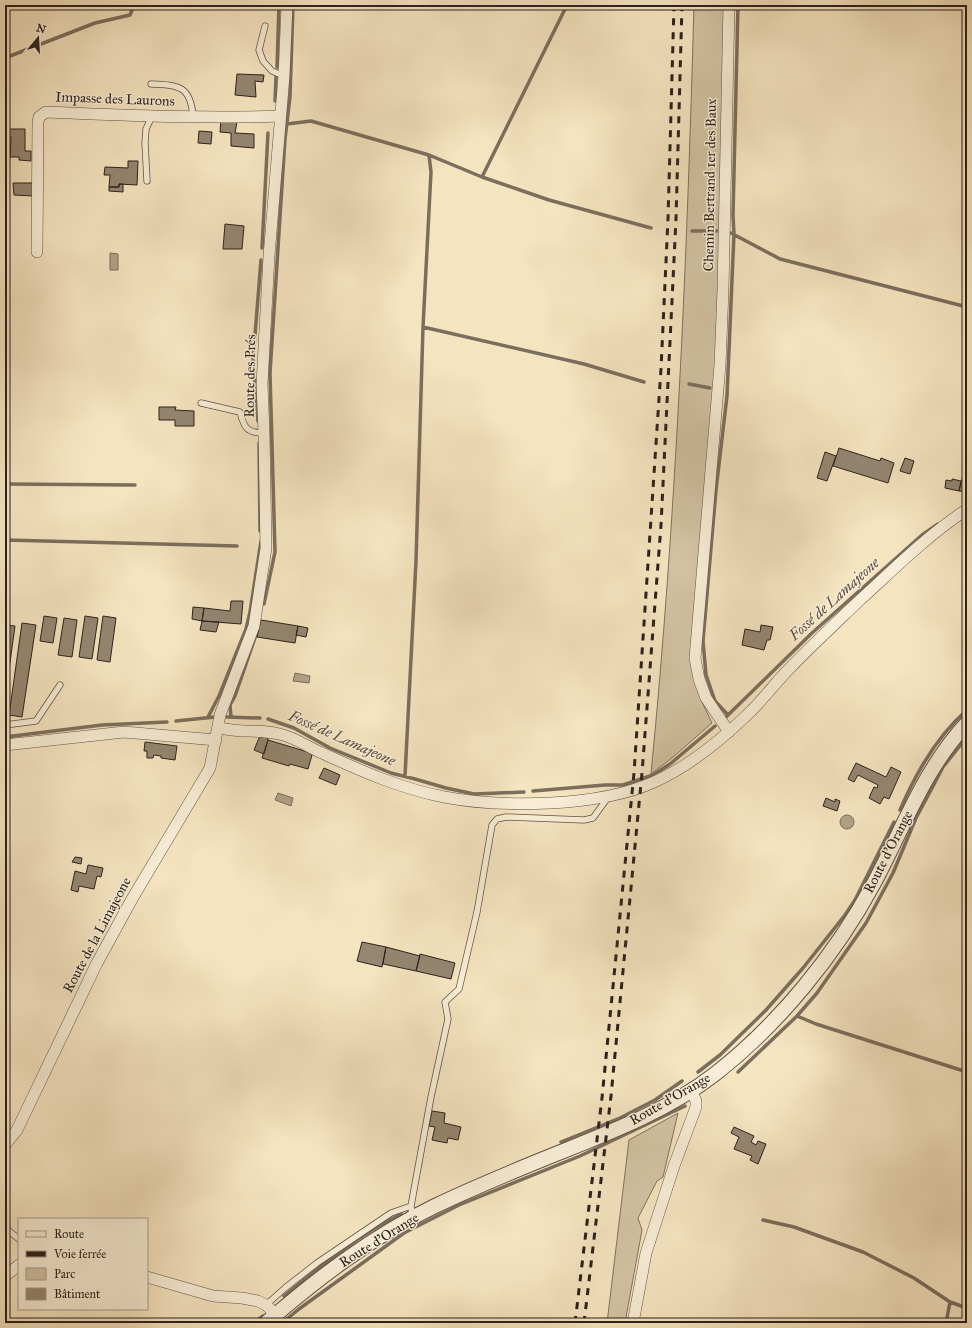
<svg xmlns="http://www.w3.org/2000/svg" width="972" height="1328" viewBox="0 0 972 1328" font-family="'IM FELL Great Primer',serif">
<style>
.green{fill:#d3c3a4;stroke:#807260}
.water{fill:#b1a288;stroke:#7c6e5d}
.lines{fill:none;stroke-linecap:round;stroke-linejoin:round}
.stream{stroke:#7c6e5d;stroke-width:3.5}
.building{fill:#958671;stroke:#2c211c}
.service-casing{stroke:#5e5245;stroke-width:7}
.minor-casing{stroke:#5e5245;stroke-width:12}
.tertiary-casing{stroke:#5e5245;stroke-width:16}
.service{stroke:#f8edd6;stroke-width:5.5}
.minor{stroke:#f8edd6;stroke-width:11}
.tertiary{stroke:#f8edd6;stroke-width:14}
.rail{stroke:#2c211c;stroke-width:3;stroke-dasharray:7 7;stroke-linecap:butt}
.labels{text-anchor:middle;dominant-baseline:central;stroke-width:3;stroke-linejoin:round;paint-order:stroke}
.street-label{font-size:14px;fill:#2c211c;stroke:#f8edd6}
.water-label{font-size:15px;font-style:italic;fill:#5b4e42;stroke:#f8edd6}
</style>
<rect width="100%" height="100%" fill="#f5e4c0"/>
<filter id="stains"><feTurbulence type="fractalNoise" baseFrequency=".005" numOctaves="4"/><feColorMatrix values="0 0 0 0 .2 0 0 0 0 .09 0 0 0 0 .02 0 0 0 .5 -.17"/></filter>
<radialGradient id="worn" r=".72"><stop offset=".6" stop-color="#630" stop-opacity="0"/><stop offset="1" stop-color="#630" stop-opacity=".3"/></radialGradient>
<path class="green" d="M 694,5 L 727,5 L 719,324 L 697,592 L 702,702 L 712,723 L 672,758 L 651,774 C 676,519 687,262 694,5 Z
M 678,1113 L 663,1177 L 657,1181 L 638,1218 L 642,1230 L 625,1323 L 607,1323 L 629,1140 Z"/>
<path class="water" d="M 110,253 L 118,254 L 118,270 L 110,270 Z
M 295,673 L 310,676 L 309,683 L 293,681 Z
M 278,793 L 293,798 L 291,806 L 275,800 Z
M840 822a7 7 0 1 1 14 0a7 7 0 1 1-14 0Z"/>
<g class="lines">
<path class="stream" d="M 5,58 L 95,23 L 130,15 L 134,5
M 277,67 L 279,5
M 275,101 L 276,77
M 287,124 L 311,121 L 429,155 L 482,177 L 567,5
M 482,177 L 549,200 L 651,228
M 692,231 L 717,231
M 731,233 L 780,259 L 967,307
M 262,248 L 268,133
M 423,327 L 584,364 L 644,382
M 689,384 L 710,388
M 258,421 L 253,360 L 261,260
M 259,443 L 260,531
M 5,484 L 135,485
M 5,540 L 237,546
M 264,604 L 275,552 L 270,373 L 285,139 L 290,97 L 293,5
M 728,715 L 715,701 L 706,675 L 703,641 L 716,490 L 727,396 L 734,234 L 733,215 L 738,5
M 208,717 L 219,696 L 246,629 L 250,612 L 261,541
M 227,717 L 260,718
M 231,717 L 230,705 L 235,696 L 257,632
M 726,717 L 812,633 L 922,535 L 938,524
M 268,719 L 294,728 L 330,748 L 391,773 L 415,779 L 446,788 L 474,794 L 524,792
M 176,721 L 215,717
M 5,737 L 102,725 L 167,722
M 405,776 L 416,561 L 423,327 L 431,172 L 429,155
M 533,791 L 605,785 L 623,785 L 653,775 L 670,764 L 715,726
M 900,810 C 915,775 938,735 967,710
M 797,1016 L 816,1024 L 967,1072
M 698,1072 L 720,1055 L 766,1010 L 803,968 L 845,915 L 855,900 L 894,822
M 738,1072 L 797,1016 L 817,993 L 866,923 L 893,873 L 916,818 L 931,790 L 943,767 L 967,737
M 561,1142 L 620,1118 L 655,1100 L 682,1081
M 763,1220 L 794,1227 L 863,1252 L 914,1278 L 950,1302 L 967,1308
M 284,1296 C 321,1266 358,1235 401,1214
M 254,1323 L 263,1316
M 282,1323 L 299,1309 L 404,1233 L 459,1205 L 580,1156 L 685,1106
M 946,1323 L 950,1302"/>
</g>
<path class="building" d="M 237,74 L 264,75 L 263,82 L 255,81 L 256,97 L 235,95 Z
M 221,119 L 237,122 L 235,133 L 254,134 L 254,148 L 231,146 L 231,133 L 220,132 Z
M 5,129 L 25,129 L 25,151 L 31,151 L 31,161 L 19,160 L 19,157 L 10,157 L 11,137 L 5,137 Z
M 199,131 L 212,132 L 211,144 L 198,143 Z
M 128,161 L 138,161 L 137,185 L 119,184 L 119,187 L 109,187 L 110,175 L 104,175 L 105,167 L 128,168 Z
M 13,183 L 33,183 L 33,196 L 14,195 Z
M 119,184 L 123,184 L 123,192 L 109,191 L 109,187 L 119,187 Z
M 225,224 L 244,226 L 242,249 L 223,249 Z
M 159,407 L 176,407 L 175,410 L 194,411 L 194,426 L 175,426 L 175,420 L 159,420 Z
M 839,448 L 880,461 L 881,458 L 894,463 L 888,483 L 833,466 Z
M 825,452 L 836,456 L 827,481 L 817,478 Z
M 905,458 L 914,461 L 910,474 L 900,471 Z
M 964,471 L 967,472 L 967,492 L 959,491 Z
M 952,479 L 961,481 L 959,491 L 945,488 L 946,480 L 952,481 Z
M 231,601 L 243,601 L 241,624 L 202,621 L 204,608 L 230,611 Z
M 193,607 L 204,608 L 202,621 L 192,619 Z
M 44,616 L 57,618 L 53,643 L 40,641 Z
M 85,616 L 98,618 L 92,659 L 79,657 Z
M 103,616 L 116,618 L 110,662 L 97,660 Z
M 64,618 L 77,620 L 72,657 L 58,655 Z
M 261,620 L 298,626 L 295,643 L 257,637 Z
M 202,621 L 219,622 L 216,632 L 200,630 Z
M 22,623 L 36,625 L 22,717 L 9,715 Z
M 5,625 L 15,626 L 5,699 Z
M 761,625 L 773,627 L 770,640 L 767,640 L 764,650 L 742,645 L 745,629 L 760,632 Z
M 298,626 L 308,628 L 306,637 L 296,635 Z
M 267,736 L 268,740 L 264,754 L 254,750 L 259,738 Z
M 268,740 L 308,752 L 312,755 L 308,769 L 290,764 L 289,766 L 262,758 Z
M 145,742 L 177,746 L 175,760 L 161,758 L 161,756 L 154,755 L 153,758 L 147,758 L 147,751 L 144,751 Z
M 856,763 L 886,777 L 891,767 L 901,772 L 889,799 L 884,797 L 880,804 L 869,798 L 874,787 L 877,788 L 878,785 L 858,775 L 854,782 L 848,779 Z
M 324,768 L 340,775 L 336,785 L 319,778 Z
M 826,798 L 835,802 L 835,799 L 840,801 L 837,811 L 823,806 Z
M 75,857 L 82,858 L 81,864 L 72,862 Z
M 88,865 L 103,868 L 101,877 L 97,876 L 94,889 L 79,886 L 78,892 L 71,890 L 75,871 L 86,874 Z
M 362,942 L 386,947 L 382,967 L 357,961 Z
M 386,947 L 420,956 L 416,971 L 383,964 Z
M 420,954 L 455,963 L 451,979 L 416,971 Z
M 432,1111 L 445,1113 L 444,1123 L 461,1127 L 458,1140 L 448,1138 L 447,1143 L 432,1140 L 435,1127 L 429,1126 Z
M 734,1127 L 754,1136 L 751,1142 L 756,1145 L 758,1141 L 766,1144 L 758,1164 L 750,1160 L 752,1156 L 734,1149 L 739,1137 L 731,1133 Z"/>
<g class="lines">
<defs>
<path id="service" d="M 265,26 L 259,50 L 263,61 L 272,71 L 284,76
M 151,84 C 179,85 191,86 193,117
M 147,181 L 145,143 L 146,129 L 152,116
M 201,403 L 240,412 C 244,428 247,433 264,433
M 5,725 L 36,721 L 60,685
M 412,1216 L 411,1206 L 431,1097 L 448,1019 L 445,1002 L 459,989 L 477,912 L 492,825 L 497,819 L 506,817 L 584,820 L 593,818 L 609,796
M 5,1228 L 19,1239
M 266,1305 L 285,1288 L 317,1263 L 391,1213 L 411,1206"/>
<path id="minor" d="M 37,252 L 38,122 L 39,117 L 46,112 C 124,115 202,119 279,116
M 218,728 C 227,729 235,731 244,731 C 257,731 269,731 283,735 C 296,738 309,748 322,753 C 361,771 402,789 444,797 C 503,808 599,807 654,782 C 688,767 722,739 748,714 C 763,700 775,683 789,669 C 812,645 837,622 861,599 C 894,569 926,537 963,512 L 967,511
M 729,732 L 706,698 L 699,679 L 695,658 L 720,365 L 723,290 L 729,5
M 5,745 L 124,732 L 216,740
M 5,1145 L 17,1130 L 97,963 L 132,899 L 210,768 L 220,715 L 254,626 L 266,548 L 264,433 L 262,384 L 269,256 L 284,76 L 287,5
M 5,1276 L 19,1265
M 147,1277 L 213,1296 L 242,1298 L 258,1301 L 266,1305 L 276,1315
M 633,1323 L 646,1253 L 674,1166 L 696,1107 L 696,1101 L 691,1090"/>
<path id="tertiary" d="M 266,1323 C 318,1278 373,1236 435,1206 C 468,1190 502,1176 536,1162 C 597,1137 662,1115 715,1074 C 779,1024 836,954 874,883 C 903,829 924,769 967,723"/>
</defs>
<use href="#service" class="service-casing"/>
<use href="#minor" class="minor-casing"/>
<use href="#tertiary" class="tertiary-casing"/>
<use href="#service" class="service"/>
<use href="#minor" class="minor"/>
<use href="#tertiary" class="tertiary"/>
<path class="rail" d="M 575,1323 L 602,1098 L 634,773 L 661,369 L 668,219 L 674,5
M 584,1323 L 611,1096 L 642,773 L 661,525 L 676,219 L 682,5"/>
</g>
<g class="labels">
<g class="street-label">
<text transform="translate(115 99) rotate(2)">Impasse des Laurons</text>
<text transform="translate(710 185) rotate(-89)">Chemin Bertrand 1er des Baux</text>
<text transform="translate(250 376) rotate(-89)">Route des Prés</text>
<text transform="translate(888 852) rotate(-63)">Route d'Orange</text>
<text transform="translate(97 935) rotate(-62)">Route de la Limajeone</text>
<text transform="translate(670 1099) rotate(-30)">Route d'Orange</text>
<text transform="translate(379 1240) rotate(-32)">Route d'Orange</text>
</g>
<g class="water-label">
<text transform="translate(834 599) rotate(-42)">Fossé de Lamajeone</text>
<text transform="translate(342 738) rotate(24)">Fossé de Lamajeone</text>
</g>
</g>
<rect width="972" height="1328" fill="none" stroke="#f5e4c0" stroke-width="20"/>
<rect x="6" y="6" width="960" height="1316" fill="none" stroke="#2c211c" stroke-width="2"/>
<rect x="10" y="10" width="952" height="1308" fill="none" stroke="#2c211c"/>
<rect x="18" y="1218" width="130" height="92" fill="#f8edd6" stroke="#a69b8c"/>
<rect x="26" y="1231" width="20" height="6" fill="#f8edd6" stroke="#a69b8c"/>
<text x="54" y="1238" font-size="12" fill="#2c211c">Route</text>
<rect x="26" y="1251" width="20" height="6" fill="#2c211c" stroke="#a69b8c"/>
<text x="54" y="1258" font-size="12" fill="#2c211c">Voie ferrée</text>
<rect x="26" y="1268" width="20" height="12" fill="#d3c3a4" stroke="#a69b8c"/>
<text x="54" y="1278" font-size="12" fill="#2c211c">Parc</text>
<rect x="26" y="1288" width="20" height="12" fill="#958671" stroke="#a69b8c"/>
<text x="54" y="1298" font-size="12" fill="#2c211c">Bâtiment</text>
<g transform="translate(38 38) rotate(18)" stroke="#f8edd6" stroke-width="3" paint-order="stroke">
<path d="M0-3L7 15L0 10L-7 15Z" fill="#2c211c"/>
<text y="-6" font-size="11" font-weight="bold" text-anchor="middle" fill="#2c211c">N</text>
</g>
<rect width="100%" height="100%" filter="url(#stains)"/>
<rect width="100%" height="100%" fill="url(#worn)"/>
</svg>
